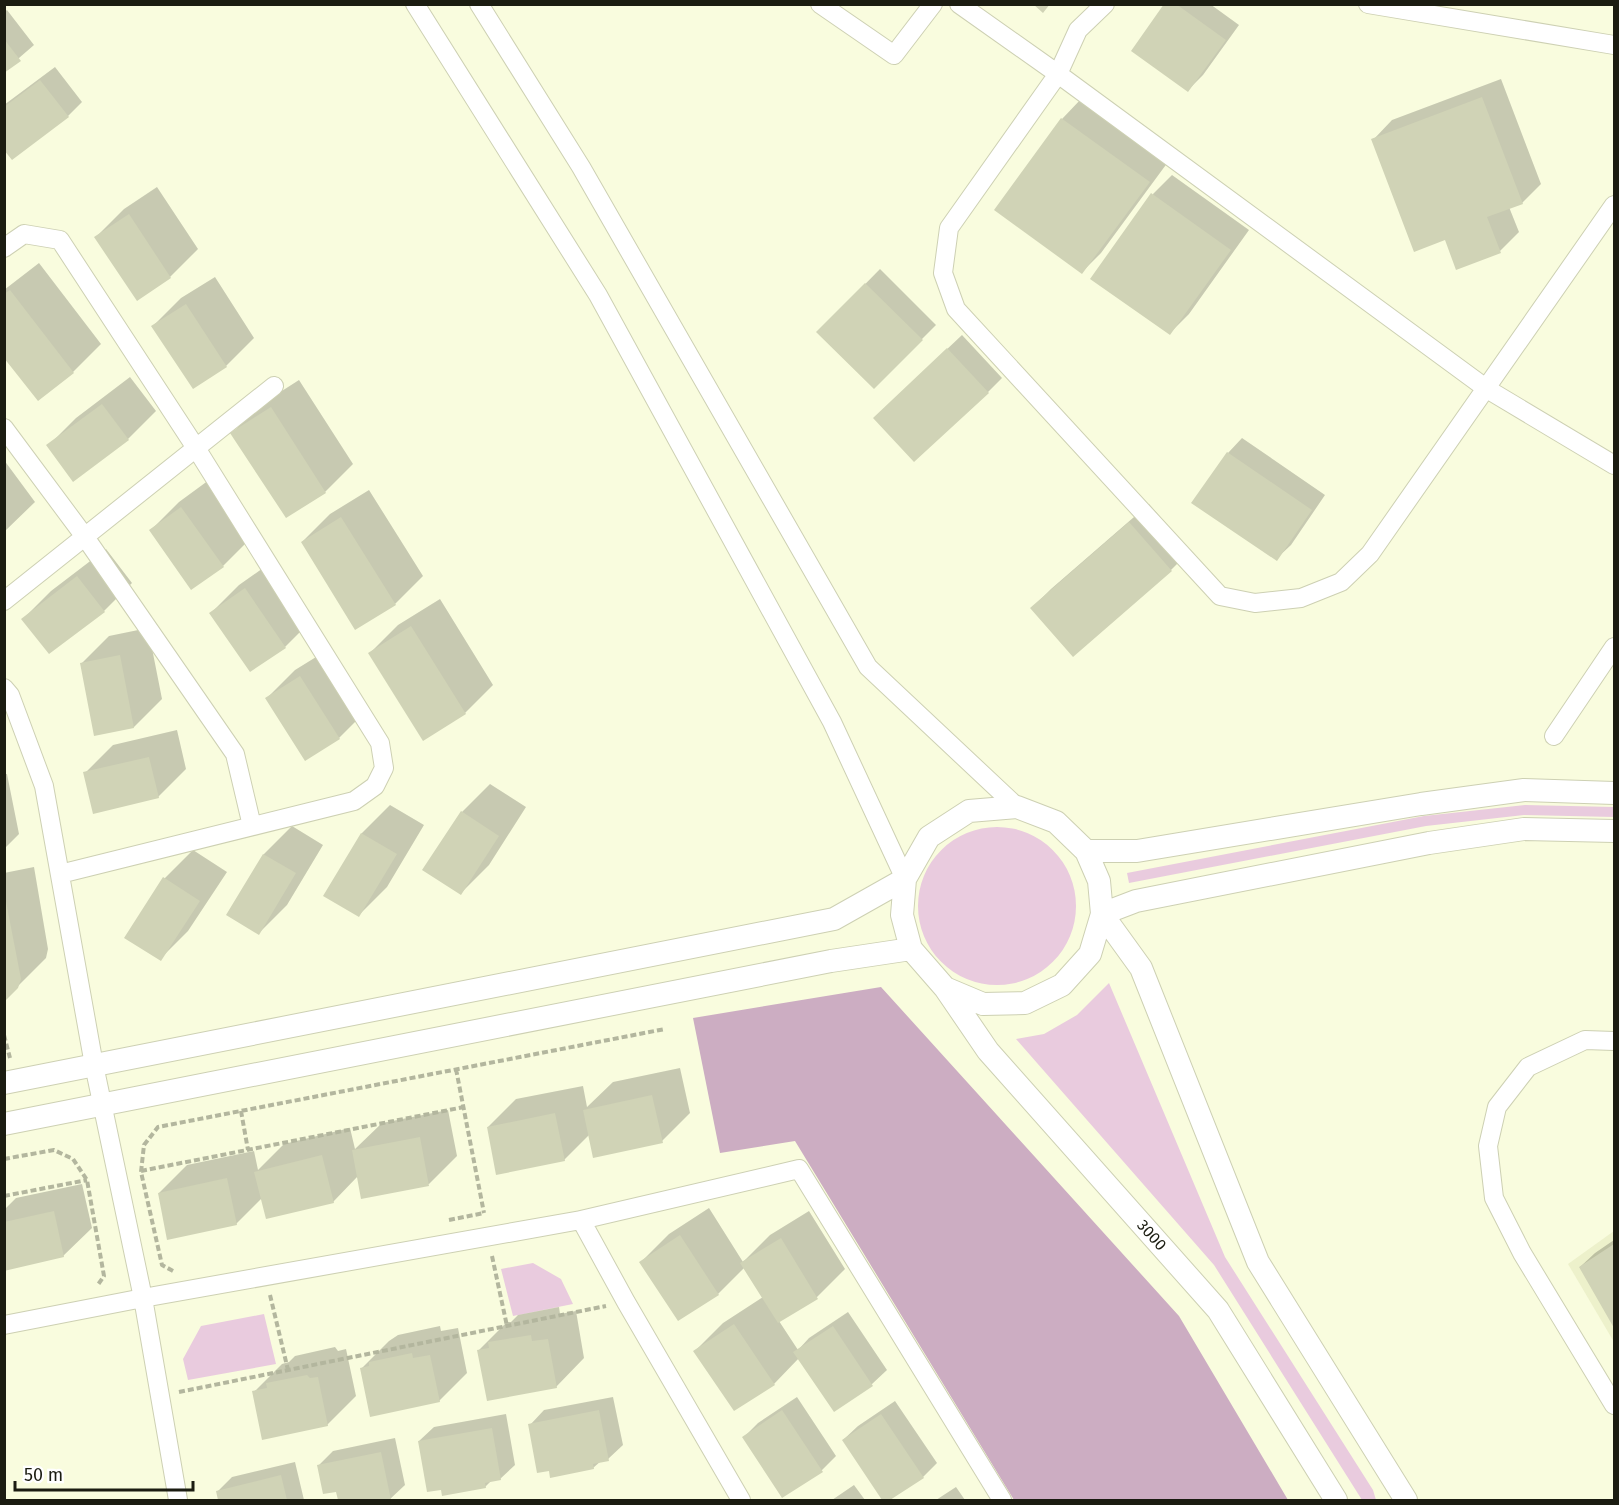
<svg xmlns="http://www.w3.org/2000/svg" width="1619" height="1505" viewBox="0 0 1619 1505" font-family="'Fira Sans',sans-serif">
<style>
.built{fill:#edf1cb}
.green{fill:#e9cbde}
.forest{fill:#ccadc2}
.shadow{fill:#0003}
.building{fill:#d0d3b6}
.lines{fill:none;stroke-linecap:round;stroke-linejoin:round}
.minor-casing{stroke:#cdd0b3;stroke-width:20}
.tertiary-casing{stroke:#cdd0b3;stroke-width:24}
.path{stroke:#b3b69e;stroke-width:4;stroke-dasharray:6 3;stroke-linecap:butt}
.minor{stroke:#fff;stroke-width:18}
.tertiary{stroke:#fff;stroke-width:22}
.labels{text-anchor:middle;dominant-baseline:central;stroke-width:6;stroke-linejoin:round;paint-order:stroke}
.street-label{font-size:16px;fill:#1b1c11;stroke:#fff}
</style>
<rect width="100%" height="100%" fill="#f9fcde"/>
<path class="built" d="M 1614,1231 L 1614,1342 L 1568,1264 Z"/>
<path class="green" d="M 1525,805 L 1614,807 L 1614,817 L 1524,815 L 1426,826 L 1129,883 L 1127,873 L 1424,816 Z
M918 906a79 79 0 1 1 158 0a79 79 0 1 1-158 0Z
M 1109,983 L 1225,1257 L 1373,1490 L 1376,1500 L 1362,1500 L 1214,1265 L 1016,1039 L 1044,1034 L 1077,1015 Z
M 533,1263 L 561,1279 L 573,1304 L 513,1316 L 501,1269 Z
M 264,1314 L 276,1364 L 188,1380 L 183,1359 L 201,1326 Z"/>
<path class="forest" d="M 881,987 L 1179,1316 L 1288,1500 L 1014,1500 L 795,1141 L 720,1153 L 693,1018 Z"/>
<path class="shadow" d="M 1166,4 L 1210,4 L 1239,25 L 1203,75 L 1188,90 Z
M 7,10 L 34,45 L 4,71 L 4,12 Z
M 55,67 L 82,102 L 68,116 L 4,147 L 4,105 Z
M 1501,79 L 1541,184 L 1522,203 L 1509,207 L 1519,232 L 1500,251 L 1446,239 L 1373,140 L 1392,120 Z
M 1081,99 L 1168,162 L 1101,253 L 1082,272 L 996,209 L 1062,119 Z
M 1172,175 L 1249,230 L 1189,314 L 1170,333 L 1153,194 Z
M 157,187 L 198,249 L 170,277 L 137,299 L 96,237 L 124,209 Z
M 39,263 L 101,344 L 73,372 L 38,399 L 4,355 L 4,290 Z
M 880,269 L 936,325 L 874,387 L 818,332 Z
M 215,277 L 254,338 L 226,366 L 193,387 L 153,326 L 181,298 Z
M 962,335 L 1002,378 L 988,392 L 889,404 Z
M 130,377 L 156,411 L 128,439 L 48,446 L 76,418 Z
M 299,380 L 353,464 L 325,492 L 232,433 L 260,405 Z
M 1242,438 L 1325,495 L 1291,545 L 1276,559 L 1228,453 Z
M 4,460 L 35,502 L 4,532 Z
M 209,480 L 251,538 L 223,566 L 151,530 L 179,502 Z
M 369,490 L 423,576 L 395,604 L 302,542 L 330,514 Z
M 1149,504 L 1190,551 L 1171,570 L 1032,608 L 1051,589 Z
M 106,549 L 132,583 L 104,611 L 49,652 L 23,619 L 51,591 Z
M 273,561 L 313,619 L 285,647 L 211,613 L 239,585 Z
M 440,599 L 493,685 L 465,713 L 370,653 L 398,625 Z
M 148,628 L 162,699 L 134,727 L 95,734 L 81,664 L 109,636 Z
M 329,649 L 367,710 L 339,738 L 306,759 L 267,698 L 295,670 Z
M 177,730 L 186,769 L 158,797 L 85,773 L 113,745 Z
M 4,774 L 7,774 L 19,834 L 4,849 Z
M 490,784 L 526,807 L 489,865 L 461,893 L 462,812 Z
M 390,805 L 424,825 L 387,887 L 359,915 L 325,895 L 362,833 Z
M 292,826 L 323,845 L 287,905 L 259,933 L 228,914 L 264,854 Z
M 193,850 L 227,872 L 188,931 L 160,959 L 126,937 L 165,878 Z
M 34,867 L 48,949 L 46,958 L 4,1000 L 4,873 Z
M 680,1068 L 690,1113 L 662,1141 L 590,1134 L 564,1160 L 488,1127 L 516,1099 L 583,1086 L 587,1107 L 613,1082 Z
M 448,1110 L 457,1156 L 429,1184 L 358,1176 L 333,1202 L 262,1198 L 236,1224 L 159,1193 L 187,1165 L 254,1151 L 258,1170 L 284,1144 L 350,1128 L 355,1149 L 382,1123 Z
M 82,1184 L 92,1228 L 63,1256 L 4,1269 L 4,1210 L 16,1198 Z
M 709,1208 L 743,1262 L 770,1235 L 809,1211 L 845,1269 L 817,1297 L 779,1321 L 798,1350 L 809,1338 L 848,1312 L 887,1370 L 872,1384 L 834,1410 L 799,1358 L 774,1384 L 695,1351 L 723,1323 L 763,1297 L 745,1267 L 718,1294 L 641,1262 L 669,1234 Z
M 1614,1240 L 1614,1325 L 1580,1267 L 1595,1253 Z
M 559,1307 L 560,1314 L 576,1311 L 584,1358 L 556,1387 L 479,1350 L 507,1322 L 511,1322 L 518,1315 Z
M 440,1326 L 441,1331 L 458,1328 L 467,1373 L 439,1401 L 361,1369 L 389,1341 L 398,1335 Z
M 335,1347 L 338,1351 L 346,1349 L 356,1396 L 327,1425 L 254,1392 L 282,1364 L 289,1362 L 295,1356 Z
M 613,1397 L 623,1445 L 608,1459 L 601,1461 L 593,1468 L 530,1425 L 544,1410 Z
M 797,1397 L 836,1456 L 822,1470 L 783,1496 L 744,1437 L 758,1423 Z
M 895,1401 L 937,1463 L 923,1477 L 888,1500 L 884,1500 L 843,1440 L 858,1426 Z
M 506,1414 L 515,1465 L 500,1479 L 491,1481 L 485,1487 L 419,1441 L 434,1427 Z
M 395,1438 L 405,1485 L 389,1500 L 339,1500 L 337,1490 L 319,1465 L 333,1451 Z
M 295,1462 L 304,1500 L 220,1500 L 218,1491 L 232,1477 Z
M 854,1485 L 865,1500 L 832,1500 Z
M 956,1487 L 965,1500 L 936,1500 Z"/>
<path class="building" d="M 1033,4 L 1050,4 L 1043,13 Z
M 1164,4 L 1176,4 L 1226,40 L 1188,92 L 1131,51 Z
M 4,39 L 21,61 L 4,73 Z
M 40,80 L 69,117 L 12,160 L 4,150 L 4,107 Z
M 1482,97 L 1523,204 L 1487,217 L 1501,253 L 1456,270 L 1445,240 L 1414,252 L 1371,139 Z
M 1061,118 L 1150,182 L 1082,274 L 994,210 Z
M 1151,193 L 1231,250 L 1170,335 L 1090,279 Z
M 129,214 L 171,278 L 137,301 L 94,237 Z
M 865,283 L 923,340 L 874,389 L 816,332 Z
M 10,290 L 74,373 L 38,401 L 4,358 L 4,294 Z
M 186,304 L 227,367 L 193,389 L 151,326 Z
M 947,348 L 989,393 L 914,462 L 873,418 Z
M 102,404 L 129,440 L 73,482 L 46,445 Z
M 271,407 L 326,493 L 286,518 L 230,433 Z
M 1227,452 L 1312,510 L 1277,561 L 1191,503 Z
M 181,507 L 224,567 L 191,590 L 149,530 Z
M 341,517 L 396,605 L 355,630 L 301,542 Z
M 1129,522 L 1172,571 L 1073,657 L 1030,608 Z
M 77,576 L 105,612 L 49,654 L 21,619 Z
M 245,588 L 286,648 L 250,672 L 209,613 Z
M 411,626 L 466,714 L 423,741 L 368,653 Z
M 120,655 L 134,728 L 94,736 L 80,663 Z
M 300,676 L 340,739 L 305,761 L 265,698 Z
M 149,757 L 159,798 L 93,814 L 83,772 Z
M 461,811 L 499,836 L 461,895 L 422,870 Z
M 361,833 L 397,854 L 359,917 L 323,896 Z
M 263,854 L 296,873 L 259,935 L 226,915 Z
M 163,877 L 200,901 L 161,961 L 124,938 Z
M 4,891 L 21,979 L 18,988 L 4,1002 Z
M 652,1095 L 663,1143 L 593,1158 L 583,1110 Z
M 555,1113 L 565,1161 L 496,1175 L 487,1127 Z
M 420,1137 L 429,1186 L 361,1199 L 352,1150 Z
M 322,1155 L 334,1203 L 266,1219 L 254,1172 Z
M 227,1178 L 237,1225 L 167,1240 L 158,1193 Z
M 54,1211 L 64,1257 L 4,1271 L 4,1222 Z
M 680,1235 L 719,1295 L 678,1321 L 639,1262 Z
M 781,1238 L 818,1299 L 778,1323 L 740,1263 Z
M 1614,1244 L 1614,1328 L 1579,1267 Z
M 734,1324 L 775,1385 L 734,1411 L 693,1351 Z
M 833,1326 L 873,1386 L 834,1412 L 793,1352 Z
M 531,1335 L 532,1341 L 548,1339 L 557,1388 L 487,1401 L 477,1350 L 489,1348 L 488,1342 Z
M 412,1353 L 413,1358 L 430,1355 L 440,1402 L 370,1417 L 360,1368 L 369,1366 L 369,1362 Z
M 307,1375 L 310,1378 L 318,1377 L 328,1426 L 262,1440 L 252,1391 L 267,1388 L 266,1383 Z
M 599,1410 L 609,1461 L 593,1464 L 594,1469 L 550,1478 L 549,1471 L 537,1473 L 528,1424 Z
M 782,1410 L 823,1472 L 782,1498 L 742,1437 Z
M 881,1414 L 924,1478 L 890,1500 L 882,1500 L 842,1440 Z
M 492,1428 L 501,1480 L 485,1483 L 486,1488 L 442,1496 L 441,1490 L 427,1492 L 418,1441 Z
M 381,1452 L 391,1500 L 338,1500 L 336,1492 L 323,1494 L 317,1465 Z
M 281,1475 L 287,1500 L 218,1500 L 216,1491 Z"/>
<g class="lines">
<defs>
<path id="minor" d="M 415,4 L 598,295 L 832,722 L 905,879
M 479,4 L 581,167 L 868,667 L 1017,807
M 820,4 L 894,55 L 933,4
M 959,4 L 1058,74 L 1487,389 L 1614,465
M 1105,4 L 1078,30 L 1058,74 L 949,228 L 943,273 L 956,309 L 1220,596 L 1255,603 L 1301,598 L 1341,582 L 1370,554 L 1614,205
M 1368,4 L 1614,45
M 4,248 L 24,234 L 60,240 L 196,448 L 380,743 L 384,768 L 375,786 L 354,801 L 60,874
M 4,428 L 85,537 L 235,754 L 252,826
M 4,601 L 274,386
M 4,688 L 10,695 L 44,786 L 94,1065 L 143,1298 L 178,1500
M 1554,736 L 1614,647
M 1614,1041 L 1585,1040 L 1528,1067 L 1497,1107 L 1488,1146 L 1494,1198 L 1522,1253 L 1614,1405
M 581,1220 L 626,1302 L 741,1500
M 4,1325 L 143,1298 L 581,1220 L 799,1169 L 1002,1500"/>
<path id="tertiary" d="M 1086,851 L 1099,881 L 1102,914 L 1090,954 L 1062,985 L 1025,1003 L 983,1004 L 945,988 L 911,949 L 902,915 L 905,879 L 929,837 L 969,811 L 1017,807 L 1056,822 L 1086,851 L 1137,851 L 1421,804 L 1524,790 L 1614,793
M 945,988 L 988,1051 L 1218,1310 L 1336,1500
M 4,1083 L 834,919 L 905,879
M 4,1124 L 831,961 L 911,949
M 1406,1500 L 1258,1262 L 1141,968 L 1102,914 L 1136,901 L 1429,843 L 1524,829 L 1614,831"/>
</defs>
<use href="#minor" class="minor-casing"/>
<use href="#tertiary" class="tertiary-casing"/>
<path class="path" d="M 4,1035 L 10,1058
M 456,1069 L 484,1213
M 241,1111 L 248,1150
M 4,1159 L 54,1150 L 73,1159 L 87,1180 L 104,1276 L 97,1286
M 141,1171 L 464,1107
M 4,1196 L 87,1180
M 449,1220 L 484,1213
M 492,1256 L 507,1326
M 173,1271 L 162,1265 L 141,1172 L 144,1145 L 158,1127 L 665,1029
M 270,1295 L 288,1370
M 179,1392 L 606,1306"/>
<use href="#minor" class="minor"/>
<use href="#tertiary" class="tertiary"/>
</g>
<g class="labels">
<g class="street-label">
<text transform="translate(1152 1235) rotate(48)">3000</text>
</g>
</g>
<rect width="1619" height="1505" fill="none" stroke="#1b1c11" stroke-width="12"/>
<path d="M15 1481v9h178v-9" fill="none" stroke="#1b1c11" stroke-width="3"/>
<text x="24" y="1481" font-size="18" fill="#1b1c11" stroke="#ffffff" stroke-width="4.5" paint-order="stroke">50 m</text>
</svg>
